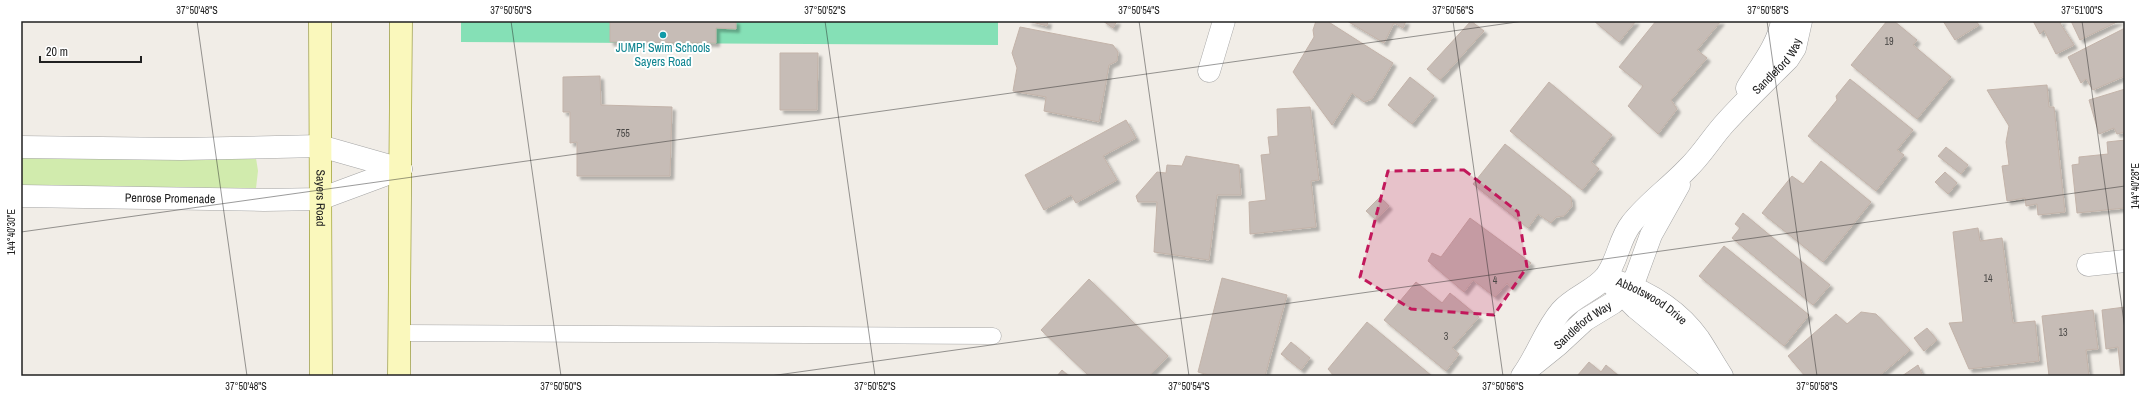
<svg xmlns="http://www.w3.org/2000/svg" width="2146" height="397" viewBox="0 0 2146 397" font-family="'Archivo Narrow',sans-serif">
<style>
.grass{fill:#d1ebad}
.pitch{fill:#85e0b6}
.building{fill:#c6bcb6;stroke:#c3b3a9;filter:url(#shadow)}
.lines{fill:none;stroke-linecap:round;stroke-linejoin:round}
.service-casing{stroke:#a5a5a5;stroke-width:17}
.minor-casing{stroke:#a5a5a5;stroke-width:23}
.tertiary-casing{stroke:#a5a5a5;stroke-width:23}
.secondary-casing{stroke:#797c04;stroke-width:23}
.service{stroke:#fff;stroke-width:16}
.minor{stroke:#fff;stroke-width:22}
.tertiary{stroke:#fff;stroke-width:22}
.secondary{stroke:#faf8bc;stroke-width:22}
.marked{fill:#c2185b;fill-opacity:0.2;stroke:#c2185b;stroke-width:3;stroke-dasharray:8 5;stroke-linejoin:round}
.ticks{fill:none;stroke:#212121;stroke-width:1;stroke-opacity:0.45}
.culture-dot{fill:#0f9aa8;stroke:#fff;stroke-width:1.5}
.labels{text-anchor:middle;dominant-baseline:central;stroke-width:4;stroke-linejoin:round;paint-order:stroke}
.number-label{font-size:10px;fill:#4a4846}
.culture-label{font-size:12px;fill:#0d838f;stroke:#fff}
.street-label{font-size:12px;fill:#212121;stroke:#fff}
.neatline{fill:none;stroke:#212121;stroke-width:1.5}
.ticks-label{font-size:10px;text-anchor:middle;fill:#212121}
</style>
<defs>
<filter id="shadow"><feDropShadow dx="3.5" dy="3.5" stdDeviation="1" flood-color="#0004"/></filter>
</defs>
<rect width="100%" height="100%" fill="#f1ede7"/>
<path class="grass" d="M 21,157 L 256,158 L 258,171 L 256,188 L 21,187 Z"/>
<path class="pitch" d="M 461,21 L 998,21 L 998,45 L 461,42 Z"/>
<path class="building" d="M 610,21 L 736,21 L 736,29 L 716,28 L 716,43 L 610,42 Z
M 1028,21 L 1048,21 L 1047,26 Z
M 1103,21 L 1117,21 L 1113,28 Z
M 1316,21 L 1327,21 L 1393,63 L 1372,99 L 1364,102 L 1352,93 L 1332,125 L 1293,72 L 1314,37 L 1313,30 Z
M 1347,21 L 1406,21 L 1403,28 L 1394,23 L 1384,43 Z
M 1471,21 L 1484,31 L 1440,80 L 1427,69 Z
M 1594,21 L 1636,21 L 1619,42 Z
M 1656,21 L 1721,21 L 1697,50 L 1707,58 L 1671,100 L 1677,109 L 1658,134 L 1628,106 L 1643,86 L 1619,67 Z
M 1887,21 L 1894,21 L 1917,40 L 1913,45 L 1951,77 L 1917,119 L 1851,65 Z
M 1943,21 L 1976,21 L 1979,25 L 1955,40 Z
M 2033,21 L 2063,21 L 2060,23 L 2074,45 L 2056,54 L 2044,30 L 2040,34 Z
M 2071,21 L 2119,21 L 2080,40 Z
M 1020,27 L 1113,45 L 1118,52 L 1117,61 L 1109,65 L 1099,122 L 1044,111 L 1046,97 L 1013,91 L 1017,68 L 1012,53 Z
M 2125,28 L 2125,76 L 2093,90 L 2086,79 L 2081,83 L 2068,57 Z
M 780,53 L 818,53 L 817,110 L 780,110 Z
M 600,76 L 601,105 L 672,107 L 670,176 L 577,176 L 577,142 L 570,143 L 570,112 L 563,112 L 563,77 Z
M 1410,77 L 1434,96 L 1412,124 L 1388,105 Z
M 1850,79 L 1913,130 L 1897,150 L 1904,155 L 1876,191 L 1808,136 L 1837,100 L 1836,96 Z
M 1549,82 L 1612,135 L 1591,162 L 1599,169 L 1582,190 L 1510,131 Z
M 2047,85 L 2049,107 L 2054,107 L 2065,212 L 2038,215 L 2037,204 L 2026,206 L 2025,198 L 2007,201 L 2002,166 L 2009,165 L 2006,142 L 2009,126 L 1987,90 Z
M 2125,89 L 2125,132 L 2117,134 L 2114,128 L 2099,134 L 2089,100 Z
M 1310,107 L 1319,180 L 1311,181 L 1316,227 L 1250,234 L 1249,202 L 1266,200 L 1261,155 L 1270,154 L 1268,137 L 1278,136 L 1277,109 Z
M 1126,120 L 1136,138 L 1103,156 L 1117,180 L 1076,203 L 1071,195 L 1044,210 L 1025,175 Z
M 2125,140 L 2125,208 L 2077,213 L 2072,165 L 2079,164 L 2079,157 L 2108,154 L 2107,142 Z
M 1505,144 L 1571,197 L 1572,206 L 1564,216 L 1556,217 L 1551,223 L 1538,214 L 1528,228 L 1473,184 Z
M 1946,147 L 1968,165 L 1961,174 L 1938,156 Z
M 1186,156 L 1239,165 L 1241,195 L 1217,195 L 1209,260 L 1154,252 L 1157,202 L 1138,202 L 1136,196 L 1157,172 L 1166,173 L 1167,165 L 1182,166 Z
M 1821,161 L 1871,202 L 1823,262 L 1762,213 L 1792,176 L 1803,184 Z
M 1945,172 L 1957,183 L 1948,194 L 1935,182 Z
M 1380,197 L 1389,206 L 1376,220 L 1366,211 Z
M 1743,213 L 1830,285 L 1813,305 L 1732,238 L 1740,228 L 1735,224 Z
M 1470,218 L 1531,263 L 1511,288 L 1507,283 L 1495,297 L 1473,280 L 1464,292 L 1428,261 L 1432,253 L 1441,257 Z
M 1978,228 L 1980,241 L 2002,238 L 2013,323 L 2035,321 L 2039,361 L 1969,369 L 1949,323 L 1963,322 L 1953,232 Z
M 1724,246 L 1809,315 L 1784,346 L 1699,276 Z
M 1222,278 L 1287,295 L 1265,376 L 1213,376 L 1198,372 Z
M 1089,279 L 1168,356 L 1149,376 L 1089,376 L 1041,330 Z
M 1416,282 L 1442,303 L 1450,293 L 1479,317 L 1452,348 L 1459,354 L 1446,371 L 1384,320 Z
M 2125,307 L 2125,376 L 2121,376 L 2118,347 L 2106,349 L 2102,310 Z
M 2093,310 L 2098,349 L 2086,350 L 2089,376 L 2049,376 L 2042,316 Z
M 1861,312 L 1876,314 L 1910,350 L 1879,376 L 1805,376 L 1788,356 L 1836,314 L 1847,324 Z
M 1367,322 L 1432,376 L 1334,376 L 1328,369 Z
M 1927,328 L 1937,340 L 1924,351 L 1914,338 Z
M 1291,342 L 1310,358 L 1301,370 L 1281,354 Z
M 1589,362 L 1601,372 L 1606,365 L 1619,376 L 1577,376 Z
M 1918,365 L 1923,376 L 1902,376 Z
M 1062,370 L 1069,376 L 1057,376 Z"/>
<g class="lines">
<defs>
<path id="service" d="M 400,333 L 993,336"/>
<g id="minor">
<path d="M 1209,71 L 1224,21"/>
<path d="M 1747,88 C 1760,67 1778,45 1782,21"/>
<path d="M 2088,265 L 2125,261"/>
<path id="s1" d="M 1616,281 C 1648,292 1679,311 1699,339 C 1707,351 1714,364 1722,376"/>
<path d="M 1612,284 L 1636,308 L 1711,370"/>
<path id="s2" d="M 1532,366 L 1558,345 L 1585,320 L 1613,303 L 1628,289 L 1636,276 L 1651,235 L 1679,185"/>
<path id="s3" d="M 1522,376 C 1537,356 1544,331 1561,311 C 1574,296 1596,290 1606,276 C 1618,260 1619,239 1631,224 C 1647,203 1669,188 1687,169 C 1702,155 1712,137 1726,122 C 1746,100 1767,80 1788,59 L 1795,48 L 1801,21"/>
</g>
<g id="tertiary">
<path d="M 21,147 L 181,149 L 320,146 L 401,169"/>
<path id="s4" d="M 21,196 L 264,200 L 320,199 L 401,169"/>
</g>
<g id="secondary">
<path id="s5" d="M 320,21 L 321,376"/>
<path d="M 399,376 L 401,21"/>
</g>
</defs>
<use href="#service" class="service-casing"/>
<use href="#minor" class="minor-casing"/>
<use href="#tertiary" class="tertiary-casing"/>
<use href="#secondary" class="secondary-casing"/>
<use href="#service" class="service"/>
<use href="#minor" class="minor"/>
<use href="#tertiary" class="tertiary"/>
<use href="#secondary" class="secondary"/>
</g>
<path class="marked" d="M 1464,170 L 1518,212 L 1527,267 L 1494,315 L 1411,309 L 1360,277 L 1388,171 Z"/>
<path class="ticks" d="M 197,21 L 247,376M 511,21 L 561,376M 825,21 L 875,376M 1139,21 L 1189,376M 1453,21 L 1503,376M 1767,21 L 1817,376M 2082,21 L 2125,329M 21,232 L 1524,21M 770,376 L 2125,186"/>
<circle class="culture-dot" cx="663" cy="35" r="4"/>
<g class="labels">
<g class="number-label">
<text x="1889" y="41">19</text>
<text x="623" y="133">755</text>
<text x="1988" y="278">14</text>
<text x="1495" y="280">4</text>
<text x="2063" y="332">13</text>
<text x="1446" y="336">3</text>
</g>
<g class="culture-label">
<text x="663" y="48">JUMP! Swim Schools<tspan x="663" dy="14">Sayers Road</tspan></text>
</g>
<g class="street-label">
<text stroke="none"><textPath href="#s3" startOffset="407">Sandleford Way</textPath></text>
<text stroke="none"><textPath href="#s4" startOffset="149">Penrose Promenade</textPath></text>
<text stroke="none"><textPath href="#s5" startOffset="177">Sayers Road</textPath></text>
<text stroke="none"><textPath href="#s1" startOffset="41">Abbotswood Drive</textPath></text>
<text stroke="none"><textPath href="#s2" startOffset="65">Sandleford Way</textPath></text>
</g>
</g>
<rect width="2146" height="397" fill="none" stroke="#ffffff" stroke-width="44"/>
<path d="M40 56v6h101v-6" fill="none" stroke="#212121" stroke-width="2"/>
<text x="46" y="56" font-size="12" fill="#212121" stroke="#ffffff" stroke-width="3" paint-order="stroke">20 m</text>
<rect x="22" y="22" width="2102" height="353" class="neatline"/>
<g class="ticks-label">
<text x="197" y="14">37°50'48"S</text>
<text x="511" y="14">37°50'50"S</text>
<text x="825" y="14">37°50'52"S</text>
<text x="1139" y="14">37°50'54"S</text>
<text x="1453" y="14">37°50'56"S</text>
<text x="1768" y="14">37°50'58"S</text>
<text x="2082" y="14">37°51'00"S</text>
<text transform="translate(2135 186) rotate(-90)" y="4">144°40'28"E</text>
<text transform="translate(11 232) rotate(-90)" y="4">144°40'30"E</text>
<text x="246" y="390">37°50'48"S</text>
<text x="561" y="390">37°50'50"S</text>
<text x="875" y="390">37°50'52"S</text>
<text x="1189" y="390">37°50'54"S</text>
<text x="1503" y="390">37°50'56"S</text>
<text x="1817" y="390">37°50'58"S</text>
</g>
</svg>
